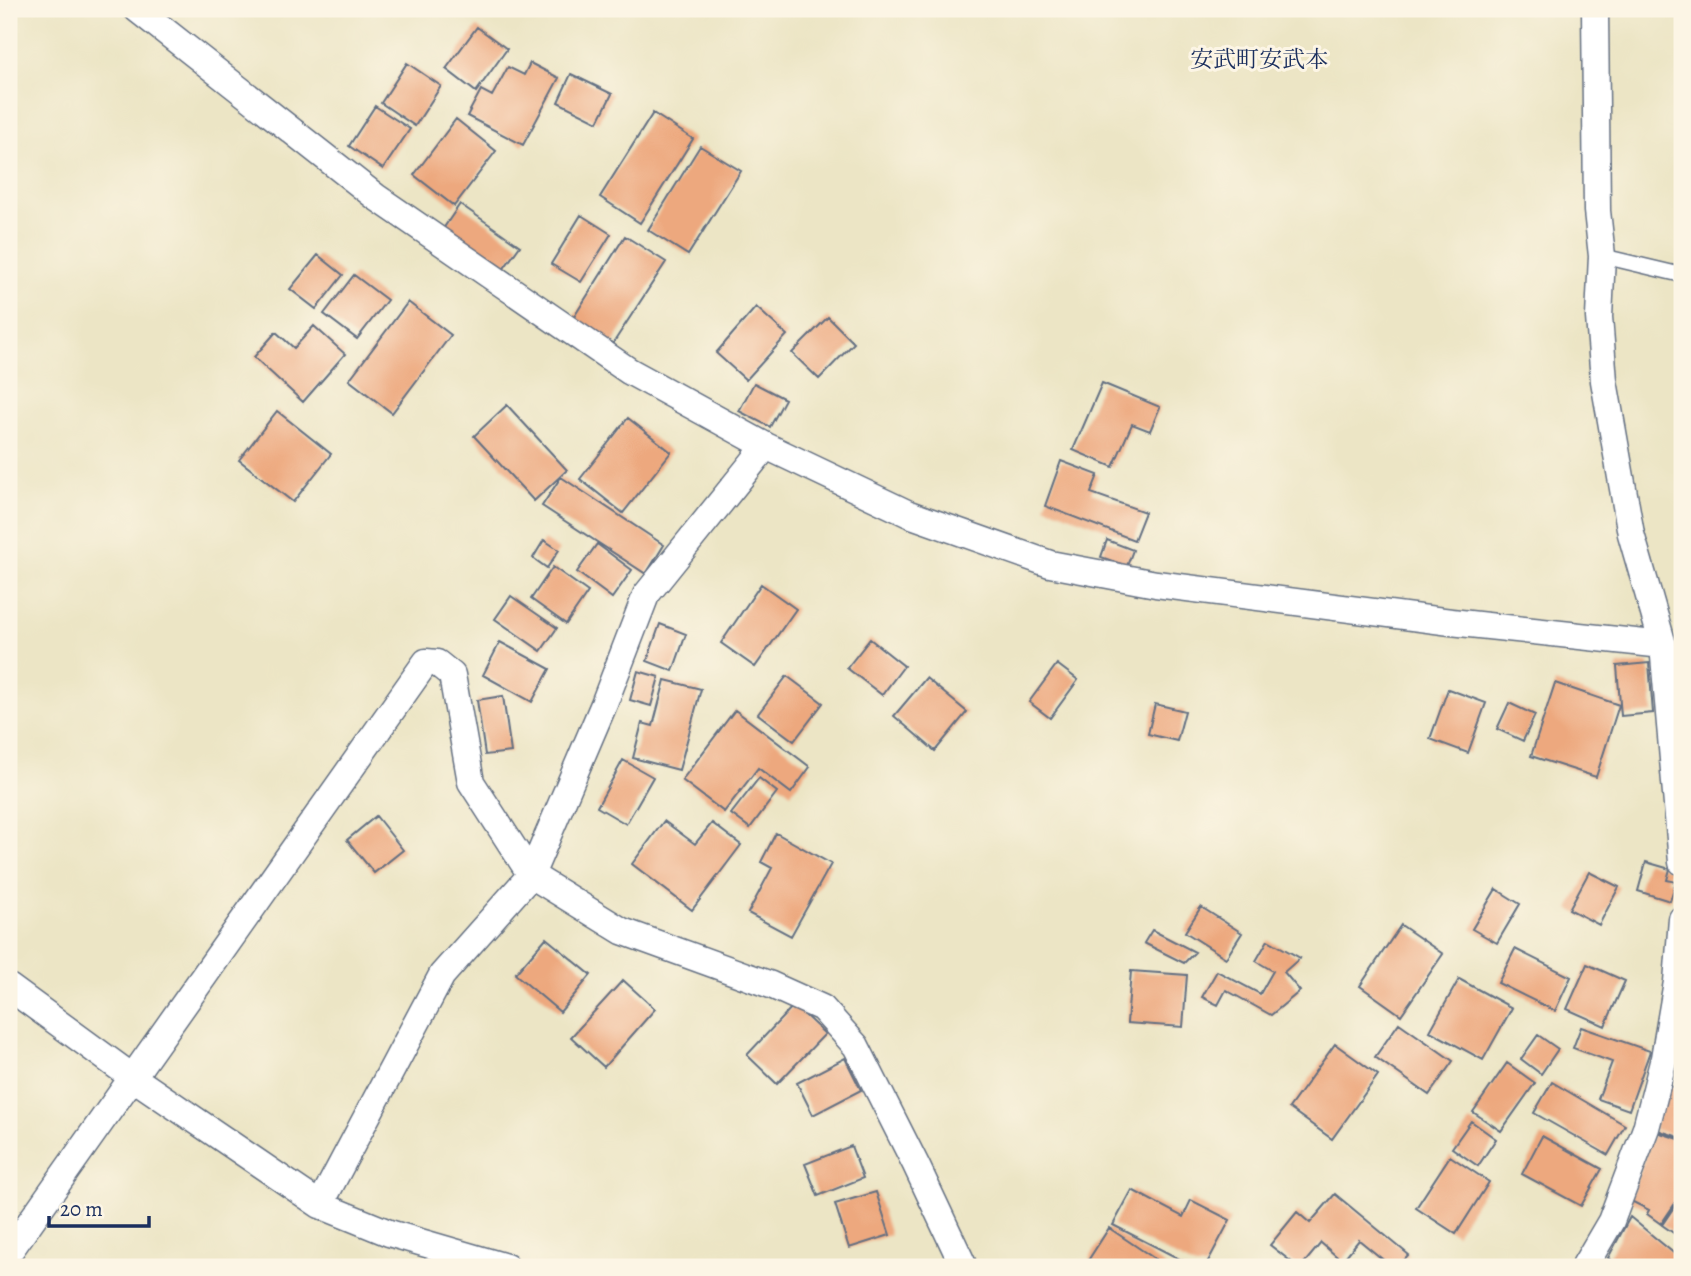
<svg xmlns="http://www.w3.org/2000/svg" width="1691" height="1276" viewBox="0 0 1691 1276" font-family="Alegreya,'Noto Serif JP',serif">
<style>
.building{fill:#eda87e}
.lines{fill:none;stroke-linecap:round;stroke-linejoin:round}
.lane-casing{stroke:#646f82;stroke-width:17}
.street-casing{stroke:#646f82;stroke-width:29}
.lane{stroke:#fff;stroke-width:14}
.street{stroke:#fff;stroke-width:26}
.labels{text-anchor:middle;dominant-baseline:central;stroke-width:6;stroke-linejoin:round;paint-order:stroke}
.quarter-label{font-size:23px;fill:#1b2f5e;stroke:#fcf5e5}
</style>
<rect width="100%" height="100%" fill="#fcf5e5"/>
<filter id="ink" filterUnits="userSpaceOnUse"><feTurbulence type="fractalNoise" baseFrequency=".0143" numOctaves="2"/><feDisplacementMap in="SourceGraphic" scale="14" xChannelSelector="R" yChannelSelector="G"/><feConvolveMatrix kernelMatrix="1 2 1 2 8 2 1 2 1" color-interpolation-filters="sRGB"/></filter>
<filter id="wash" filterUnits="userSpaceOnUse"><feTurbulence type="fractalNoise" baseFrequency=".00686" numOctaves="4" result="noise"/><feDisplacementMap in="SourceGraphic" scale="28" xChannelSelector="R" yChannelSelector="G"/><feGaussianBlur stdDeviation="1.57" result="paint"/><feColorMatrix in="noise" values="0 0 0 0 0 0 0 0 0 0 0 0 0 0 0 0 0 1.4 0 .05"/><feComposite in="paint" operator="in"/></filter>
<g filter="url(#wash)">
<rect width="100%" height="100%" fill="#ece5c5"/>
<g id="blocks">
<path class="building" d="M 477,27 L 507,49 L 476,92 L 446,69 Z
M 407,63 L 441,86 L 415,126 L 381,103 Z
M 530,63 L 559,78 L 523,145 L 467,116 L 481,90 L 492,96 L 508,67 L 524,75 Z
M 571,74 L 612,94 L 598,122 L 558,102 Z
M 375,106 L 410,129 L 383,169 L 349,146 Z
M 653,113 L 693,139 L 640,223 L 600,197 Z
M 456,119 L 496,151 L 454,206 L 414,175 Z
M 700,146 L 741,171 L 688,255 L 648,230 Z
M 460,204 L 520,246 L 502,271 L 443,229 Z
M 581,215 L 611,234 L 581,282 L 551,264 Z
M 625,236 L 666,262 L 612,345 L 572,320 Z
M 318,255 L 343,275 L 316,309 L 290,289 Z
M 354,275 L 387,300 L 357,339 L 324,314 Z
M 408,302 L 451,335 L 392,413 L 349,380 Z
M 756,307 L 787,335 L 746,380 L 716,353 Z
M 828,317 L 854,343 L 819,379 L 792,353 Z
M 314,326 L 345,354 L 303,402 L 254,357 L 276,332 L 294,348 Z
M 754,383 L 785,399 L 770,427 L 739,411 Z
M 1102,383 L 1160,407 L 1150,431 L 1132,424 L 1113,467 L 1073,450 Z
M 507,405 L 567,470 L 534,501 L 474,436 Z
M 277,411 L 331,454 L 293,502 L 239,460 Z
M 628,418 L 671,452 L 623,513 L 580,479 Z
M 1061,461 L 1098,475 L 1091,493 L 1145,512 L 1134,540 L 1045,506 Z
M 561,477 L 664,545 L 646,574 L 542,506 Z
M 544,540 L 559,550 L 547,568 L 533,558 Z
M 1107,540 L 1133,550 L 1127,566 L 1101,557 Z
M 597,544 L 632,570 L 612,598 L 577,572 Z
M 553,567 L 588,592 L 566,624 L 531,599 Z
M 761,584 L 796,609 L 755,667 L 721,643 Z
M 511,596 L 557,628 L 541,651 L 495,619 Z
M 660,624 L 686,634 L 673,671 L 647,661 Z
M 870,639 L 904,666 L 882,695 L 847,668 Z
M 500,642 L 550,669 L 532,702 L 483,675 Z
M 1649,663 L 1653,713 L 1621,716 L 1617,666 Z
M 1057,664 L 1078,680 L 1050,718 L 1029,702 Z
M 638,671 L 659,677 L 651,706 L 630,700 Z
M 787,676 L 823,703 L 794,741 L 758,714 Z
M 926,678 L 967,712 L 935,751 L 894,716 Z
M 665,680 L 701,689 L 679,770 L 633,758 L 642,723 L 653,726 Z
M 1555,683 L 1619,705 L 1596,777 L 1531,756 Z
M 1448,689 L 1486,703 L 1468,753 L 1430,739 Z
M 503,696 L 511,752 L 485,755 L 477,700 Z
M 1509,703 L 1535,715 L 1523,741 L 1497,729 Z
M 1155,704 L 1185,711 L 1177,741 L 1148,734 Z
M 735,710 L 810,767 L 791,793 L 758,768 L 724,812 L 682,780 Z
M 623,760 L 653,777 L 626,824 L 597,807 Z
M 759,778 L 777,792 L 750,828 L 731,814 Z
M 376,816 L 403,850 L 374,873 L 347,840 Z
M 664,821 L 695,844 L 712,823 L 741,845 L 692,910 L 632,864 Z
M 776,833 L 831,864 L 791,936 L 748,913 L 772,868 L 761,862 Z
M 1646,862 L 1670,869 L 1667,880 L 1676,882 L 1670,901 L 1638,891 Z
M 1589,872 L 1619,887 L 1599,925 L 1569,909 Z
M 1496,889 L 1520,904 L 1497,943 L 1472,929 Z
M 1201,907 L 1242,933 L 1226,958 L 1185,932 Z
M 1401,925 L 1443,954 L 1401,1015 L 1360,986 Z
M 1152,930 L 1195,952 L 1184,963 L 1144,943 Z
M 546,938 L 591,975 L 560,1012 L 515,974 Z
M 1268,940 L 1300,958 L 1284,972 L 1300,991 L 1271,1015 L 1226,990 L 1218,1005 L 1202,997 L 1217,971 L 1260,994 L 1273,971 L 1256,961 Z
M 1515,949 L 1571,977 L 1555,1011 L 1498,983 Z
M 1587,964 L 1625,981 L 1605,1026 L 1567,1009 Z
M 1131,971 L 1187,975 L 1183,1027 L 1127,1023 Z
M 1459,979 L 1512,1008 L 1483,1060 L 1430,1031 Z
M 623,980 L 655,1009 L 604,1067 L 571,1037 Z
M 794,1005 L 825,1034 L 777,1084 L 747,1055 Z
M 1399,1023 L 1453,1061 L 1429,1095 L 1375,1057 Z
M 1581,1027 L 1650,1051 L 1629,1110 L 1598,1099 L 1612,1062 L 1573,1048 Z
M 1538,1035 L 1558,1049 L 1541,1074 L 1521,1059 Z
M 1335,1044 L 1378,1075 L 1332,1139 L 1289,1108 Z
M 845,1058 L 861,1090 L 813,1115 L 797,1083 Z
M 1507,1063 L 1535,1083 L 1501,1131 L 1473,1112 Z
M 1552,1082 L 1625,1125 L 1608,1155 L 1534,1113 Z
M 1668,1085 L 1682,1090 L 1682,1138 L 1654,1129 Z
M 1471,1121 L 1496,1139 L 1478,1166 L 1452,1148 Z
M 1654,1131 L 1682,1140 L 1682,1193 L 1661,1224 L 1647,1214 L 1649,1210 L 1629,1200 Z
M 1542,1136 L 1602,1169 L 1581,1206 L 1522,1174 Z
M 851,1146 L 863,1178 L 818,1196 L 805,1164 Z
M 1450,1156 L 1489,1182 L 1456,1234 L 1416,1208 Z
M 1132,1190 L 1183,1217 L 1191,1200 L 1230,1220 L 1205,1267 L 1195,1267 L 1113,1225 Z
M 876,1192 L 890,1235 L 849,1248 L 835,1204 Z
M 1335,1194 L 1409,1255 L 1398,1267 L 1392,1267 L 1359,1240 L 1342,1261 L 1321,1243 L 1301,1267 L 1298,1267 L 1270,1245 L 1297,1212 L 1310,1223 Z
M 1682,1195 L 1682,1230 L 1678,1236 L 1662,1225 Z
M 1630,1217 L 1682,1260 L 1682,1267 L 1619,1267 L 1608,1258 Z
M 1109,1228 L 1167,1267 L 1101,1267 L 1089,1259 Z"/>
</g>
</g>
<g filter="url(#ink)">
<use href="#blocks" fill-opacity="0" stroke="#646f82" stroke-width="2"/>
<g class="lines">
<defs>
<path id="lane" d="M 1602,256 L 1682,275"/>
<path id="street" d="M 137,9 L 376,197 L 629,371 L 766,446 L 909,514 L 1050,564 L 1156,584 L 1451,622 L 1663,645
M 1595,9 L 1597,211 L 1602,256 L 1599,317 L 1604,381 L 1631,534 L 1663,645 L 1682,862
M 766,446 L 646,595 L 604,704 L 531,875 L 622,931 L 771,985 L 822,1008 L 856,1046 L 916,1165 L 964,1267
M 9,987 L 132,1077 L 320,1205 L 389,1233 L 506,1267
M 9,1252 L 426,662 L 437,663 L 452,675 L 471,782 L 531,875 L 442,975 L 320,1205
M 1584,1267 L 1611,1221 L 1646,1128 L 1664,1058 L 1677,982 L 1682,919"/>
</defs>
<use href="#lane" class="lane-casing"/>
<use href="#street" class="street-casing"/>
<use href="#lane" class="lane"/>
<use href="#street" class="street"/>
</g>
</g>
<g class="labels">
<g class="quarter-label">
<text x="1259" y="59">安武町安武本</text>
</g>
</g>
<rect width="1691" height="1276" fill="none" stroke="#fcf5e5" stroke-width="35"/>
<path d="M49 1216v10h100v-10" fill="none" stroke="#1b2f5e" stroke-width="3.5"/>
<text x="60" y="1216" font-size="21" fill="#1b2f5e" stroke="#fcf5e5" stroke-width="5" paint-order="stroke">20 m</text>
</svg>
